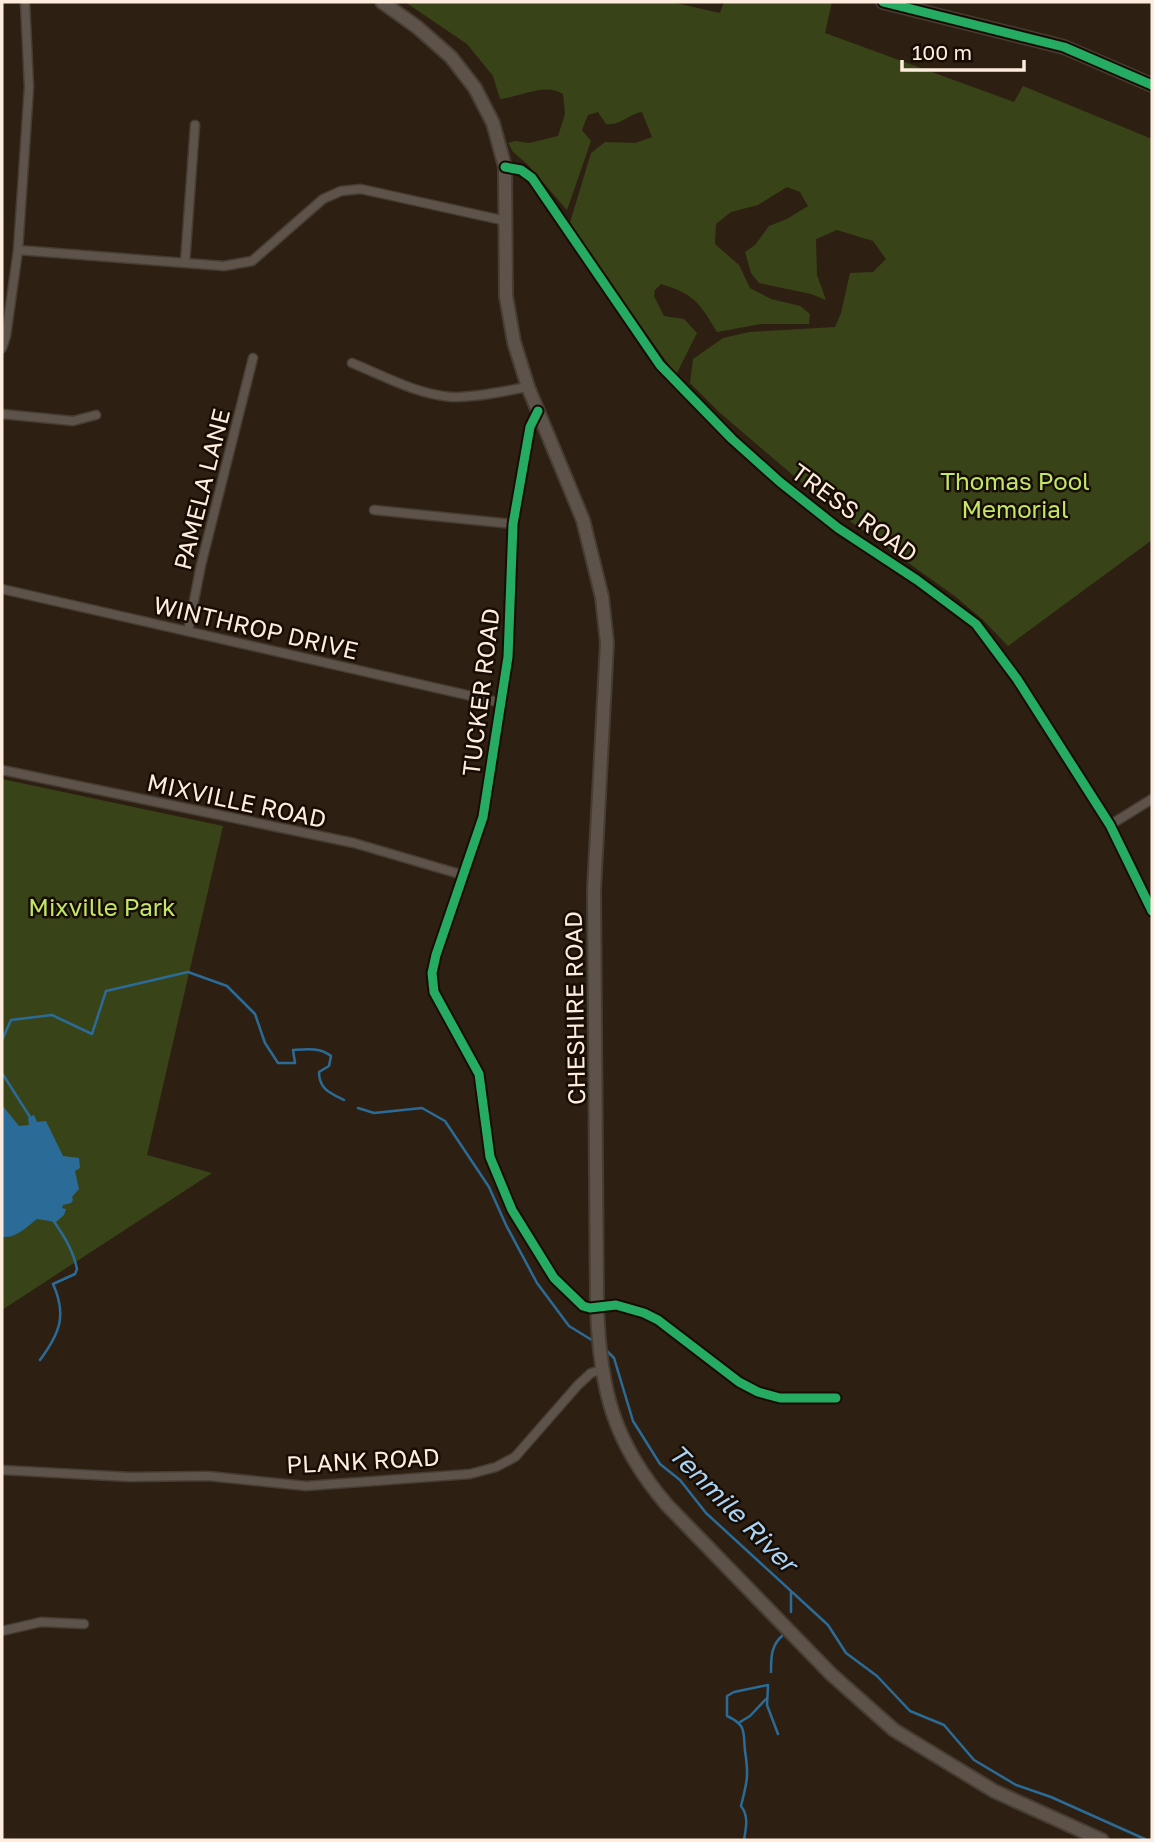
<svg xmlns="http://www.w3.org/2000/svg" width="1154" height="1842" viewBox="0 0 1154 1842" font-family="'Golos Text',sans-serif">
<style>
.green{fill:#394318}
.water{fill:#2b6b97}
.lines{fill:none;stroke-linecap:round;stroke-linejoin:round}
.stream{stroke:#2b6b97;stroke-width:2.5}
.street-casing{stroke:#473d33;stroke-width:11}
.secondary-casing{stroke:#473d33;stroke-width:16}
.street{stroke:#5d534a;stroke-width:8}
.secondary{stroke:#5d534a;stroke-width:12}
.cycleway-casing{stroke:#180d04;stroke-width:13}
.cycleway{stroke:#26ab63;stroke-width:9}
.labels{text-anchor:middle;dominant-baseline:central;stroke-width:5;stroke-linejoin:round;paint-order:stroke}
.park-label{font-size:24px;fill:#c2e766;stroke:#180d04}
.street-label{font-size:24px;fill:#feedde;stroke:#180d04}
.water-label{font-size:26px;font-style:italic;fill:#aad4f6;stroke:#180d04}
</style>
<rect width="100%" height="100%" fill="#2d2012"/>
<path class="green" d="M 405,2 L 671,2 L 720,13 L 724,2 L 832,2 L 825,33 L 1014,102 L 1023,86 L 1152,139 L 1152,540 L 1008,646 L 983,620 L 956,597 L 829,506 L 719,412 L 690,383 L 693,359 L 723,338 L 749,332 L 835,327 L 841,313 L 850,273 L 873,272 L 886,259 L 873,241 L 837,230 L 816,239 L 817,275 L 826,300 L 811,294 L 759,283 L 751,273 L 745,252 L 755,245 L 769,226 L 787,219 L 808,206 L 800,192 L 787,187 L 758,205 L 731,212 L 716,224 L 715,244 L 739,265 L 750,288 L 771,299 L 800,306 L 810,314 L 809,324 L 761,324 L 717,332 C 700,304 695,294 661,284 L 655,290 L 654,296 L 664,316 L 684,319 L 697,333 L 676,375 L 569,226 L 591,153 L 605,142 L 635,143 L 652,137 L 642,112 C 628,114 621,126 606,124 L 598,112 L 588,115 L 582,130 L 591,141 L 567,210 L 527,164 L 513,152 L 508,143 L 515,141 L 529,143 L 558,136 L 565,114 L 563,94 C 545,82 520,97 500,99 L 493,76 L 467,44 Z
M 2,779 L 223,826 L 147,1155 L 212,1173 L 2,1310 Z"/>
<path class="water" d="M 2,1105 L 19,1126 L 29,1125 L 28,1118 L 34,1115 L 37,1122 L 46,1121 L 63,1156 L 79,1158 L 80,1168 L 75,1171 L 79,1189 L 72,1197 L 73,1200 L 71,1203 L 63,1205 L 62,1208 L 66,1209 L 64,1215 L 56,1222 L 37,1219 C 25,1228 17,1238 2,1237 Z"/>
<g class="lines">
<path class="stream" d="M 2,1040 L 11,1020 L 52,1015 L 92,1034 L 106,991 L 188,972 L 227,986 L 255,1014 L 265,1043 L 278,1063 L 295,1063 L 293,1050 C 306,1049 320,1047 331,1056 L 329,1066 L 319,1072 C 319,1089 330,1093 344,1100
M 2,1073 L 30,1117
M 358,1108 L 374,1113 L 422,1108 L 445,1121 L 489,1187 L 506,1225 L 537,1283 L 569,1326 L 595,1342
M 606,1350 L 614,1358 L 633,1421 L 660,1464 L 680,1480 L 706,1513 L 828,1625 L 846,1653 L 877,1676 L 910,1711 L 944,1725 L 974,1760 L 1016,1785 L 1051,1797 L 1147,1840
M 40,1360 C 60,1333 67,1315 53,1284 L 75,1274 L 77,1269 C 73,1250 64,1236 53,1220
M 791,1591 L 791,1612
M 771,1672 C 771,1657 771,1645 783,1635
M 768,1687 L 767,1705 L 778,1734
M 740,1722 L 750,1716 L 766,1699
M 744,1840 C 746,1828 749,1816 741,1806 C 747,1782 749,1776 745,1751 C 743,1732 747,1725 727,1716 L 727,1696 L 734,1692 L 768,1685"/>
<defs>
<path id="street" d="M 505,167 L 521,170 L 532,178 L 660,365 L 732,439 L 780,482 L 838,528 L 917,580 L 976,624 L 1017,679 L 1110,825 L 1152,911
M 18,250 L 224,266 L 252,261 L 323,199 L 341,191 L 361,189 L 506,221
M 185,263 L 195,125
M 2,348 L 6,336 L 18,250 L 29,87 L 25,2
M 352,363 C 384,376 416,394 451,397 C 476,398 503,391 528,387
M 538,411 L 530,427 L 513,524 L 508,657 L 483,817 L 436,955 L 432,973 L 434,992 L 479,1074 L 490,1157 L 512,1210 L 554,1278 L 583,1306 L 590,1308 L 616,1305 L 644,1313 L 658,1320 L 739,1382 L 758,1392 L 780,1398 L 836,1398
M 2,414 L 73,421 L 96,415
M 374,510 L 513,524
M 2,589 L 502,703
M 188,631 L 201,565 L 253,358
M 2,770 L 354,843 L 463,875
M 1110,825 L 1152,799
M 2,1470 L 130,1477 L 208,1476 L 306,1486 L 470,1474 L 496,1467 L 515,1457 L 578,1385 L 591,1373 L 601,1370
M 2,1631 L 41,1622 L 84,1624"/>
<path id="secondary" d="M 382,2 L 417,27 L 451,57 L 475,88 L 493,123 L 505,167 L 506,296 L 514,342 L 528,387 L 583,520 L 602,597 L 607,643 L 594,890 L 597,1308 C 600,1389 613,1442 667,1505 L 831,1674 L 894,1730 L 994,1791 L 1102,1840
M 883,2 L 1064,47 L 1152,85"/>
</defs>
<use href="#street" class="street-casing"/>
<use href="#secondary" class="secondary-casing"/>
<use href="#street" class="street"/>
<use href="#secondary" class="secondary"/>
<defs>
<path id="cycleway" d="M 883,2 L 1064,47 L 1152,85
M 505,167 L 521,170 L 532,178 L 660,365 L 732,439 L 780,482 L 838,528 L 917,580 L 976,624 L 1017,679 L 1110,825 L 1152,911
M 538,411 L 530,427 L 513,524 L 508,657 L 483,817 L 436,955 L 432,973 L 434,992 L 479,1074 L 490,1157 L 512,1210 L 554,1278 L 583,1306 L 590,1308 L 616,1305 L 644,1313 L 658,1320 L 739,1382 L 758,1392 L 780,1398 L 836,1398"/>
</defs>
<use href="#cycleway" class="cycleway-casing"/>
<use href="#cycleway" class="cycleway"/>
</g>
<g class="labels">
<g class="park-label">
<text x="1015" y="480">Thomas Pool<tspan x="1015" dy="28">Memorial</tspan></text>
<text x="102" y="906">Mixville Park</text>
</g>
<g class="street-label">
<text transform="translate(201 489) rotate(-76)">PAMELA LANE</text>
<text transform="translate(855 512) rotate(36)">TRESS ROAD</text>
<text transform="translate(256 627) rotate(13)">WINTHROP DRIVE</text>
<text transform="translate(480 692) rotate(-83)">TUCKER ROAD</text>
<text transform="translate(237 800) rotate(12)">MIXVILLE ROAD</text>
<text transform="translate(574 1008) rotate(-91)">CHESHIRE ROAD</text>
<text transform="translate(363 1460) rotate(-3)">PLANK ROAD</text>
</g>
<g class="water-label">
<text transform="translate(733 1508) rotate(45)">Tenmile River</text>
</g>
</g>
<rect width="1154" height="1842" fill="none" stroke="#feedde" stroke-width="7"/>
<path d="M902 60v10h122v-10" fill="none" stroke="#feedde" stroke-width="3.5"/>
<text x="912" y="60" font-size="21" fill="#feedde" stroke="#180d04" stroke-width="5" paint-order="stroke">100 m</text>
</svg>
